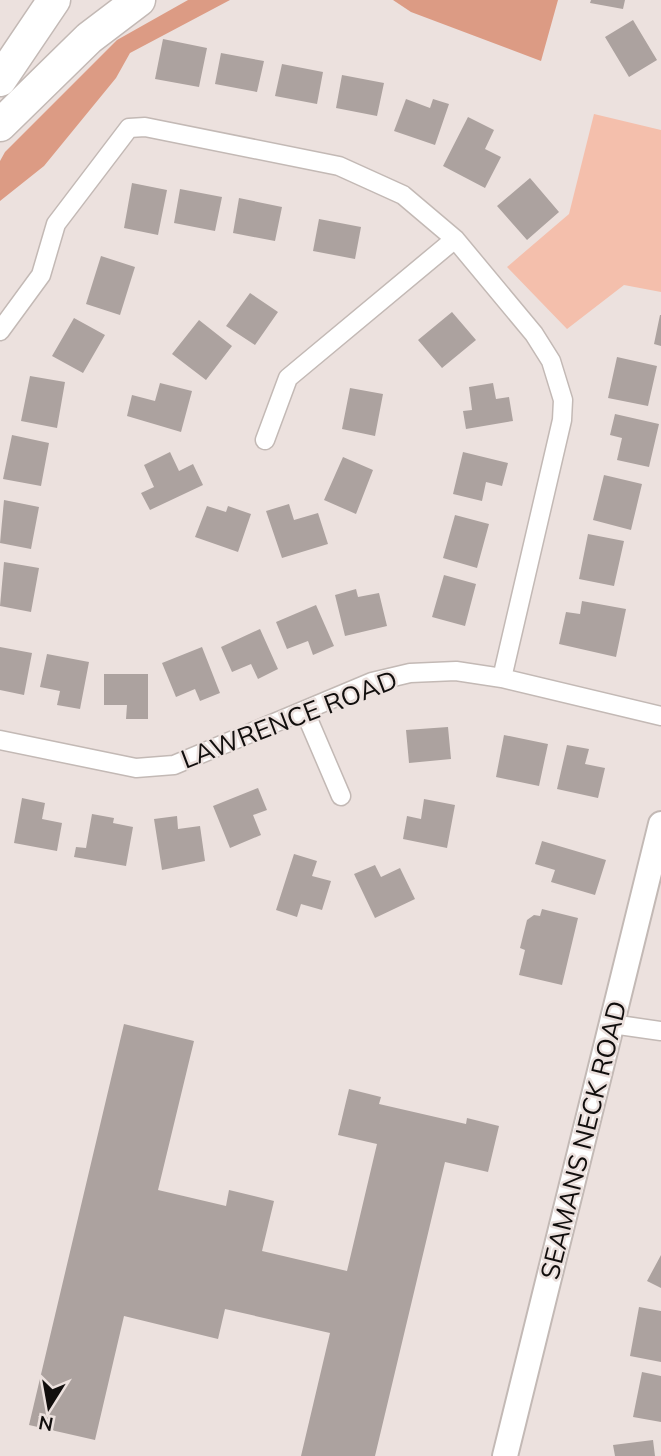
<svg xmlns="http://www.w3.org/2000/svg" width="661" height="1456" viewBox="0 0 661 1456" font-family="Mulish,sans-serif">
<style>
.green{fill:#f4bfac}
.forest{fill:#dc9b84}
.building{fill:#aca29f}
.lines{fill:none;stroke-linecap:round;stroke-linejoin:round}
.street-casing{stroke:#c3b9b5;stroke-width:21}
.secondary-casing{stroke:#c3b9b5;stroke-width:28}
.highway-casing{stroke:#c3b9b5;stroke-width:35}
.street{stroke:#fff;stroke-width:18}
.secondary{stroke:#fff;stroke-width:24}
.highway{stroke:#fff;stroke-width:32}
.labels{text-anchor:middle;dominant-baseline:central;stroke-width:5;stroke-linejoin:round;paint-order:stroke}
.street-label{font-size:26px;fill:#110e0d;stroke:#ece1de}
</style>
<rect width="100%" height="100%" fill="#ece1de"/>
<path class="green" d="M 594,114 L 661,130 L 661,292 L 624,285 L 567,329 L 507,267 L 569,214 Z"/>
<path class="forest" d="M 188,0 L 230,0 L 130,53 L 116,78 L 44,166 L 0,201 L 0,161 L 5,152 L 117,40 Z
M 393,0 L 558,0 L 541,61 L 411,12 Z"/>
<path class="building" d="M 591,0 L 625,0 L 623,9 L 590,3 Z
M 633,20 L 657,60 L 629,77 L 605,37 Z
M 163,39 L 207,48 L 199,87 L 155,79 Z
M 221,53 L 264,61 L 257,92 L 215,84 Z
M 282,64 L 323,72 L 317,104 L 275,96 Z
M 342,75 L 384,83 L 377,116 L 336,108 Z
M 406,99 L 430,108 L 433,99 L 449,104 L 435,145 L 394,131 Z
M 468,117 L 494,130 L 485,149 L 501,157 L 485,188 L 443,166 Z
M 530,178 L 559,212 L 527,240 L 497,206 Z
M 132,183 L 167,190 L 158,235 L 124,228 Z
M 180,189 L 222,197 L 215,231 L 174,223 Z
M 239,198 L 282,207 L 275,241 L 233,233 Z
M 319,219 L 361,227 L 355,259 L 313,251 Z
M 101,256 L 135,267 L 120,315 L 86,304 Z
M 250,293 L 278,312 L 255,345 L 226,326 Z
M 452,312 L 476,340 L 442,368 L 418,340 Z
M 660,315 L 661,315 L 661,346 L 654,344 Z
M 74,318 L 105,335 L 83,373 L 52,356 Z
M 199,320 L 232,346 L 206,380 L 172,354 Z
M 617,357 L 657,366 L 648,406 L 608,398 Z
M 30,376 L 65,382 L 57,428 L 21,421 Z
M 160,383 L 192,391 L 181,432 L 127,416 L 132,395 L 155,401 Z
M 493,383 L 496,399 L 509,397 L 513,421 L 466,429 L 463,411 L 472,410 L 469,387 Z
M 350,388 L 383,394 L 375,436 L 342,429 Z
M 615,414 L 659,424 L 649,467 L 617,460 L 622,438 L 610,435 Z
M 12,435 L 49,443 L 41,486 L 3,479 Z
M 170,452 L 179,471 L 193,464 L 203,485 L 150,510 L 141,493 L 154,487 L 144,465 Z
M 463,452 L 508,463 L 502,486 L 486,482 L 482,501 L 453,494 Z
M 343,457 L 373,470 L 356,514 L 324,500 Z
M 604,475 L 642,484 L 631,530 L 593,520 Z
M 4,500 L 39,507 L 31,549 L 0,543 Z
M 289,504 L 294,520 L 318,513 L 328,544 L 282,558 L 266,511 Z
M 207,506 L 226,512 L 228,506 L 251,514 L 238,552 L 195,537 Z
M 455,515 L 489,524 L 477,568 L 443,558 Z
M 588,534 L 624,541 L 614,586 L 579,579 Z
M 4,562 L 39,568 L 31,612 L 0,606 Z
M 444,575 L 476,584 L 465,626 L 432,617 Z
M 356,589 L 358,597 L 379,593 L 387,626 L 345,636 L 335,595 Z
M 582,601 L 626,609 L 616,657 L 559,644 L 566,612 L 580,614 Z
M 316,605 L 334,646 L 313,655 L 308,641 L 287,649 L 276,622 Z
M 260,629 L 278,669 L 258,679 L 251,664 L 232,672 L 221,647 Z
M 0,647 L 32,653 L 24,695 L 0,690 Z
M 202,647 L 220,693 L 200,701 L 195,689 L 176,697 L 162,663 Z
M 47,654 L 89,662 L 80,709 L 57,705 L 60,691 L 40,687 Z
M 104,674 L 148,674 L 148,719 L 126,719 L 127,705 L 104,705 Z
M 448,727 L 451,759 L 409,763 L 406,730 Z
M 504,735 L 548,744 L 539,786 L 496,777 Z
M 567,745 L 589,749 L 585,764 L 605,768 L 598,798 L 557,789 Z
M 258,788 L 267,810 L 253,815 L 261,835 L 230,848 L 213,806 Z
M 22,798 L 45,803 L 42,819 L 62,823 L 57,851 L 14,843 Z
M 424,799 L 455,805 L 447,848 L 403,839 L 407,816 L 421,819 Z
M 92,814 L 114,818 L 113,823 L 133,827 L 126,866 L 74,857 L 76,847 L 86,848 Z
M 177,816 L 178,829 L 200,826 L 205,861 L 162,870 L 154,819 Z
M 542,841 L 606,860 L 595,895 L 551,882 L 555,870 L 535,864 Z
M 294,854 L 317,861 L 312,876 L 331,881 L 322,910 L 301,904 L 297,917 L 276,910 Z
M 375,865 L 381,877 L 400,868 L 415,899 L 375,918 L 354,874 Z
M 542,909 L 578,918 L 562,985 L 519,975 L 525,950 L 520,948 L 527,920 L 534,915 L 540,916 Z
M 124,1024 L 194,1041 L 158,1190 L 226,1206 L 229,1190 L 274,1201 L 262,1251 L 347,1271 L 377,1144 L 338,1135 L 349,1089 L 381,1097 L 379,1104 L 466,1124 L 467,1118 L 499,1126 L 488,1172 L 445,1162 L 375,1456 L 301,1456 L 330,1333 L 225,1309 L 218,1339 L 124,1316 L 95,1440 L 29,1425 Z
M 661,1255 L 661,1288 L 647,1281 Z
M 639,1307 L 661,1311 L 661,1362 L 630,1356 Z
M 642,1372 L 661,1376 L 661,1422 L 633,1417 Z
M 653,1440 L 655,1456 L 615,1456 L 613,1445 Z"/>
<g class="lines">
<defs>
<path id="street" d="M 0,331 L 41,275 L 56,224 L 129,128 L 145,127 L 339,166 L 403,195 L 455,239 L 534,334 L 551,361 L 563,400 L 562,420 L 502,678
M 265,440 L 288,378 L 455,239
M 305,712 L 341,796
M 0,740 L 136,768 L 174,765 L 372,682 L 410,673 L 456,671 L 502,678 L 661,716
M 612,1024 L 661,1031"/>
<path id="secondary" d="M 505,1456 L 661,824"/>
<path id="highway" d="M 0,80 L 54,0
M 0,125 L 89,38 L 139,0"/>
</defs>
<use href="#street" class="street-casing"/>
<use href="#secondary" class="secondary-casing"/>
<use href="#highway" class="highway-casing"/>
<use href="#street" class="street"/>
<use href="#secondary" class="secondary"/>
<use href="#highway" class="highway"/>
</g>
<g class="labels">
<g class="street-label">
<text transform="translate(289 719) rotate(-21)">LAWRENCE ROAD</text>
<text transform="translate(583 1140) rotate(-76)">SEAMANS NECK ROAD</text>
</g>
</g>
<g transform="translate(49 1407) rotate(191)" stroke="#ece1de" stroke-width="5" paint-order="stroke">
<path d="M0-5L12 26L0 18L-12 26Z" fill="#110e0d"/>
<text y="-10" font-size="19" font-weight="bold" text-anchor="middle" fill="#110e0d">N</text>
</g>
</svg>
